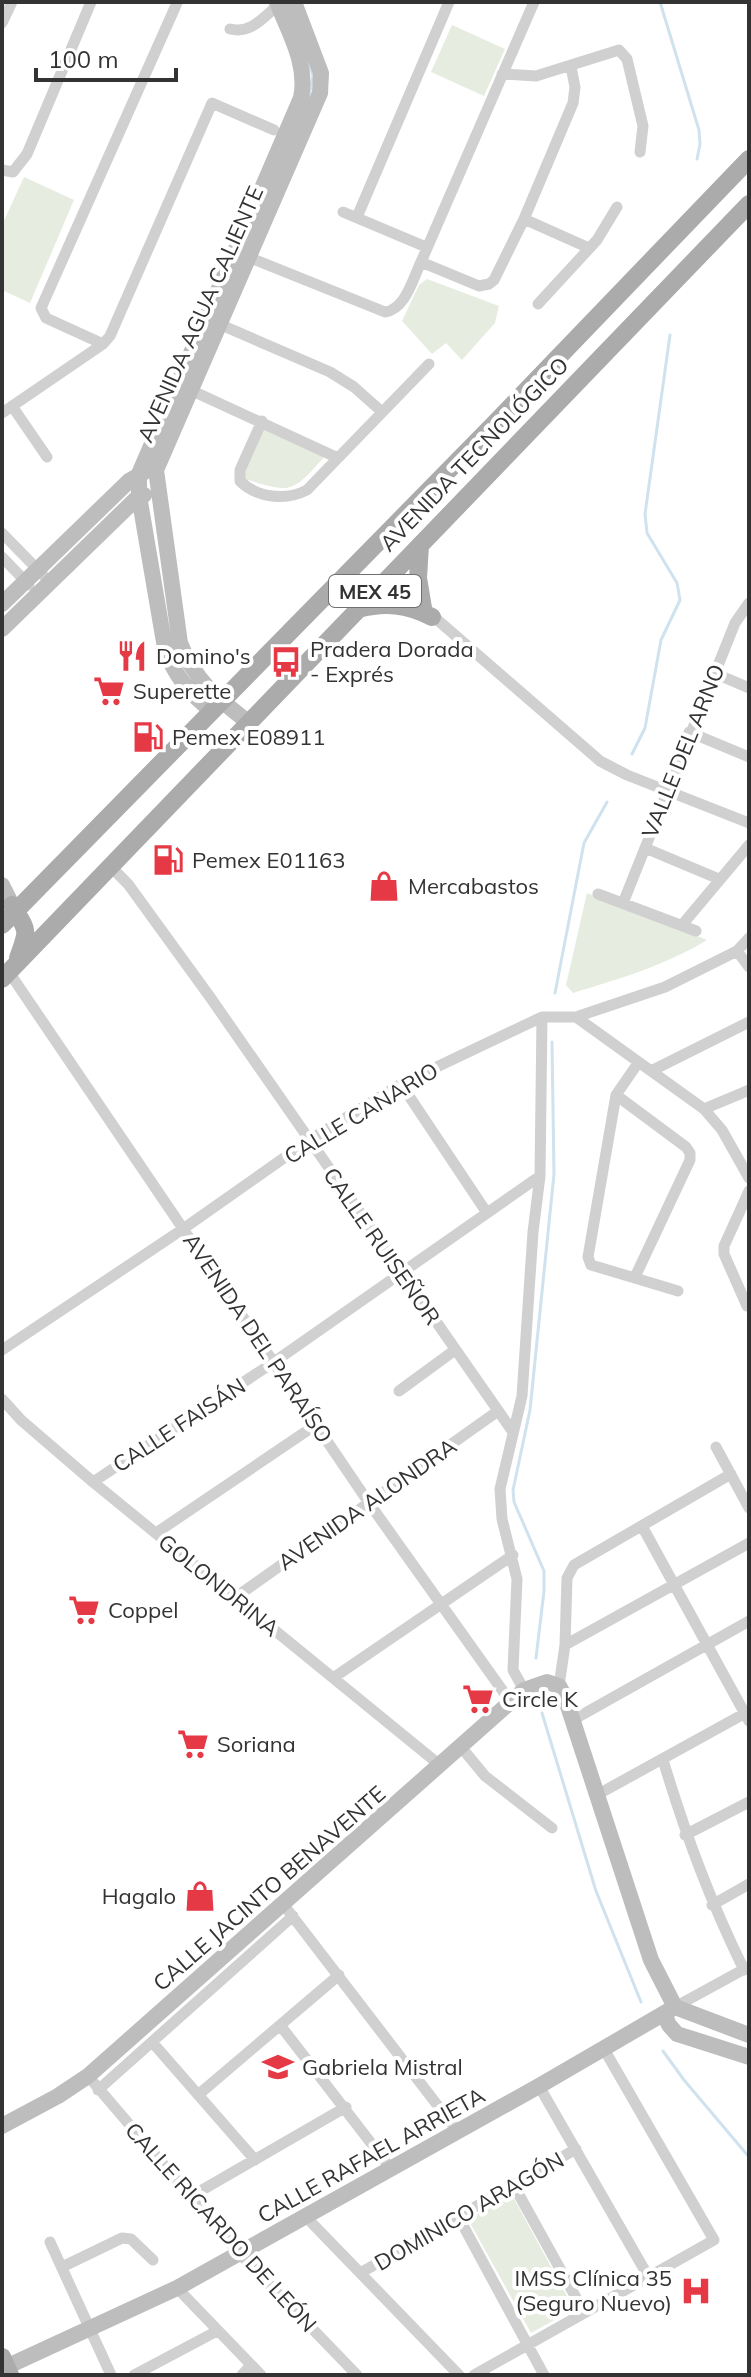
<svg xmlns="http://www.w3.org/2000/svg" width="751" height="2377" viewBox="0 0 751 2377" font-family="Mulish,sans-serif">
<style>
.green{fill:#e6ecdf}
.lines{fill:none;stroke-linecap:round;stroke-linejoin:round}
.stream{stroke:#cfe2ee;stroke-width:3}
.street{stroke:#d0d0d0;stroke-width:11}
.secondary{stroke:#bdbdbd;stroke-width:16}
.primary{stroke:#ababab;stroke-width:18}
.labels{text-anchor:middle;dominant-baseline:central;stroke-width:8;stroke-linejoin:round;paint-order:stroke}
.shield{fill:#fff;stroke:#707070;stroke-width:2}
.shield-label{font-size:20px;font-weight:bold;fill:#333}
.street-label{font-size:22px;fill:#333;stroke:#fff}
.poi-label{font-size:22px;fill:#333;stroke:#fff;text-anchor:start}
</style>
<rect width="100%" height="100%" fill="#fff"/>
<path class="green" d="M 452,25 L 505,49 L 484,96 L 431,72 Z
M 24,177 L 74,200 L 30,303 L 2,290 L 2,225 Z
M 427,279 L 499,306 L 495,323 L 462,360 L 446,343 L 432,354 L 402,321 L 419,285 Z
M 260,427 L 325,456 C 292,493 292,494 245,479 L 243,470 Z
M 587,893 L 707,940 C 666,965 619,979 573,993 L 566,985 Z
M 512,2195 L 574,2309 L 531,2333 L 468,2219 Z"/>
<g class="lines">
<path class="stream" d="M 660,2 L 699,130 L 700,144 L 697,159
M 308,101 L 313,76 L 308,62
M 632,754 L 645,728 L 661,640 L 680,600 L 677,583 L 647,533 L 645,514 L 670,335
M 555,993 L 584,843 L 607,802
M 536,1658 L 544,1591 L 544,1571 L 514,1502 L 513,1490 L 530,1410 L 554,1174 L 552,1042
M 542,1713 L 596,1891 L 641,2002
M 663,2051 L 684,2080 L 749,2157"/>
<path class="street" d="M 2,23 L 12,2
M 230,29 C 251,34 263,18 278,5
M 502,74 L 536,76 L 619,50 L 627,59 L 643,126 L 640,152
M 2,170 L 13,172 L 27,154 L 91,2
M 343,212 L 426,247
M 357,217 L 449,2
M 524,219 L 589,248
M 243,255 L 385,312 C 406,309 413,278 421,262 L 534,2
M 421,262 L 479,286 L 489,284 L 494,280 L 524,219 L 573,103 L 575,87 L 571,67
M 538,304 L 597,240 L 617,207
M 219,324 L 330,372 L 354,387 L 381,411
M 103,344 L 46,318 L 41,308 L 177,3
M 186,388 L 338,458
M 12,406 L 47,457
M 2,413 L 103,344 L 110,336 L 212,103 L 274,130
M 262,421 L 240,470 L 240,481 C 257,498 286,501 307,490 L 429,364
M 2,533 L 43,575
M 2,557 L 29,585
M 388,577 L 600,761 L 627,775 L 749,823
M 714,673 L 749,688
M 689,732 L 749,757
M 645,848 L 719,879
M 110,866 L 128,884 L 210,997 L 513,1432
M 598,894 L 696,931
M 623,903 L 735,623 L 749,603
M 682,925 L 749,845
M 737,951 L 749,967
M 7,973 L 13,978 L 369,1503 L 510,1701
M 576,1017 L 704,1109 L 722,1130 L 749,1178
M 638,1063 L 616,1095 L 588,1257 L 591,1265 L 598,1267 L 678,1291
M 651,1071 L 749,1022
M 401,1084 L 487,1213
M 616,1095 L 686,1147 L 690,1153 L 690,1160 L 635,1277
M 704,1109 L 749,1090
M 747,1306 L 724,1254 L 724,1246 L 749,1191
M 2,1350 L 183,1229 L 308,1141 L 401,1084 L 542,1017 L 576,1017 L 665,987 L 737,951 L 749,938
M 399,1391 L 455,1350
M 2,1399 L 21,1420 L 93,1482 L 441,1766
M 716,1447 L 749,1508
M 93,1482 L 274,1362 L 540,1176
M 642,1526 L 749,1721
M 156,1533 L 317,1424
M 236,1597 L 498,1411
M 565,1645 L 749,1543
M 333,1678 L 513,1555
M 559,1686 L 565,1645 L 567,1578 L 574,1565 L 731,1474
M 524,1690 L 513,1670 L 517,1579 L 502,1519 L 500,1489 L 522,1396 L 533,1232 L 540,1176 L 542,1017
M 571,1721 L 749,1621
M 461,1747 L 485,1776 L 552,1828
M 663,1760 C 686,1836 709,1898 744,1970
M 595,1796 L 749,1711
M 685,1835 L 749,1802
M 283,1904 L 458,2132
M 712,1905 L 749,1884
M 675,2007 L 748,1967
M 280,2025 L 391,2169
M 152,2042 L 255,2160
M 88,2076 L 239,2253 L 357,2375
M 539,2086 L 648,2276
M 98,2090 L 293,1916
M 198,2095 L 339,1975
M 513,2184 L 584,2312
M 190,2197 L 346,2107
M 306,2217 L 459,2375
M 459,2218 L 544,2375
M 50,2242 L 111,2375
M 62,2267 L 122,2238 L 131,2239 L 153,2260
M 362,2272 L 576,2149
M 177,2288 L 261,2375
M 134,2375 L 217,2331
M 242,2375 L 251,2365
M 474,2375 L 714,2240 L 604,2049"/>
<path class="secondary" d="M 2,604 L 129,481 L 143,473
M 2,629 L 139,496 L 144,495
M 212,711 C 189,693 174,675 165,648 L 139,496 L 139,474 L 301,98 C 308,64 289,33 277,2
M 248,722 C 217,698 195,681 180,643 L 156,470 L 320,93 L 321,73 L 294,2
M 2,885 L 12,905
M 664,2014 L 669,2025 L 677,2034 L 749,2057
M 2,2126 L 58,2096 L 88,2076 L 524,1690 L 547,1682 L 559,1686 L 565,1697 L 651,1960 L 675,2007 L 749,2035
M 6,2367 L 177,2288 L 539,2086 L 675,2007"/>
<path class="primary" d="M 420,545 L 418,578 L 423,608
M 358,609 C 385,602 407,604 432,617
M 12,905 C 28,932 29,928 18,958
M 2,925 L 494,424 L 749,159
M 2,979 L 749,204
M 2,2357 L 10,2375"/>
</g>
<defs>
<symbol id="restaurant-bare" viewBox="-9 -9 18 18"><path d="M-5-6h1v4h1v-4h1v4h1v-4h1v5L-1.5 .5V6h-2V.5L-5-1ZM5-6V6H3V1.5H1.5Q1.5-4 5-6Z" fill="#e63946" stroke="#fff" stroke-width="2.5" paint-order="stroke"/></symbol>
<symbol id="bus-bare" viewBox="-9 -9 18 18"><path d="M-5-6H5V4H4V6H2V4H-2V6H-4V4H-5ZM-3.5-4V0h7V-4ZM-3.5 1.2v1.5H-2V1.2ZM2 1.2v1.5H3.5V1.2Z" fill="#e63946" stroke="#fff" stroke-width="2.5" paint-order="stroke"/></symbol>
<symbol id="supermarket-bare" viewBox="-9 -9 18 18"><path d="M-6-5.5h2.5l.6 2H6L4.5 2H-2.5L-4.4-4H-6ZM-1.5 3.2a1.3 1.3 0 1 0 .1 0ZM3 3.2a1.3 1.3 0 1 0 .1 0Z" fill="#e63946" stroke="#fff" stroke-width="2.5" paint-order="stroke"/></symbol>
<symbol id="fuel-bare" viewBox="-9 -9 18 18"><path d="M-5.5-6h7V0h2V4h1.3V-2.5L3-4.5l.8-.8L6-3V5H2.5V1h-1V6h-7ZM-4.2-4.7v3.2H.2V-4.7Z" fill="#e63946" stroke="#fff" stroke-width="2.5" paint-order="stroke"/></symbol>
<symbol id="shop-bare" viewBox="-9 -9 18 18"><path d="M-5-2.5h2.3a2.7 3.5 0 0 1 5.4 0H5L5.5 6h-11ZM-1.5-2.5h3a1.5 2.3 0 0 0-3 0Z" fill="#e63946" stroke="#fff" stroke-width="2.5" paint-order="stroke"/></symbol>
<symbol id="school-bare" viewBox="-9 -9 18 18"><path d="M0-5L7-2L0 1L-7-2ZM-4 1L0 2.5L4 1V4Q0 6-4 4Z" fill="#e63946" stroke="#fff" stroke-width="2.5" paint-order="stroke"/></symbol>
<symbol id="hospital-bare" viewBox="-9 -9 18 18"><path d="M-5-5h3v3.5h4V-5h3V5h-3V1.5h-4V5h-3Z" fill="#e63946" stroke="#fff" stroke-width="2.5" paint-order="stroke"/></symbol>
</defs>
<g fill-rule="evenodd">
<use href="#restaurant-bare" x="110" y="634" width="44" height="44"/>
<use href="#bus-bare" x="264" y="640" width="44" height="44"/>
<use href="#supermarket-bare" x="87" y="669" width="44" height="44"/>
<use href="#fuel-bare" x="126" y="715" width="44" height="44"/>
<use href="#fuel-bare" x="146" y="838" width="44" height="44"/>
<use href="#shop-bare" x="362" y="864" width="44" height="44"/>
<use href="#supermarket-bare" x="62" y="1588" width="44" height="44"/>
<use href="#supermarket-bare" x="456" y="1677" width="44" height="44"/>
<use href="#supermarket-bare" x="171" y="1722" width="44" height="44"/>
<use href="#shop-bare" x="178" y="1874" width="44" height="44"/>
<use href="#school-bare" x="256" y="2045" width="44" height="44"/>
<use href="#hospital-bare" x="674" y="2269" width="44" height="44"/>
</g>
<g class="labels">
<rect class="shield" x="329" y="575" width="92" height="32" rx="6"/>
<g class="shield-label">
<text x="375" y="591">MEX 45</text>
</g>
<g class="street-label">
<text transform="translate(200 314) rotate(-66)">AVENIDA AGUA CALIENTE</text>
<text transform="translate(474 454) rotate(-46)">AVENIDA TECNOLÓGICO</text>
<text transform="translate(683 751) rotate(-68)">VALLE DEL ARNO</text>
<text transform="translate(361 1113) rotate(-31)">CALLE CANARIO</text>
<text transform="translate(382 1246) rotate(55)">CALLE RUISEÑOR</text>
<text transform="translate(258 1338) rotate(56)">AVENIDA DEL PARAÍSO</text>
<text transform="translate(179 1425) rotate(-33)">CALLE FAISÁN</text>
<text transform="translate(367 1504) rotate(-35)">AVENIDA ALONDRA</text>
<text transform="translate(219 1585) rotate(39)">GOLONDRINA</text>
<text transform="translate(269 1888) rotate(-41)">CALLE JACINTO BENAVENTE</text>
<text transform="translate(371 2155) rotate(-29)">CALLE RAFAEL ARRIETA</text>
<text transform="translate(469 2211) rotate(-30)">DOMINICO ARAGÓN</text>
<text transform="translate(221 2227) rotate(48)">CALLE RICARDO DE LEÓN</text>
</g>
<g class="poi-label">
<text x="310" y="649">Pradera Dorada<tspan x="310" dy="25">- Exprés</tspan></text>
<text x="156" y="656">Domino's</text>
<text x="133" y="691">Superette</text>
<text x="172" y="737">Pemex E08911</text>
<text x="192" y="860">Pemex E01163</text>
<text x="408" y="886">Mercabastos</text>
<text x="108" y="1610">Coppel</text>
<text x="502" y="1699">Circle K</text>
<text x="217" y="1744">Soriana</text>
<text x="176" y="1896" text-anchor="end">Hagalo</text>
<text x="302" y="2067">Gabriela Mistral</text>
<text x="672" y="2278" text-anchor="end">IMSS Clínica 35<tspan x="672" dy="25">(Seguro Nuevo)</tspan></text>
</g>
</g>
<rect width="751" height="2377" fill="none" stroke="#333333" stroke-width="8"/>
<path d="M36 68v12h140v-12" fill="none" stroke="#333333" stroke-width="4"/>
<text x="48" y="68" font-size="24" fill="#333333" stroke="#ffffff" stroke-width="6" paint-order="stroke">100 m</text>
</svg>
